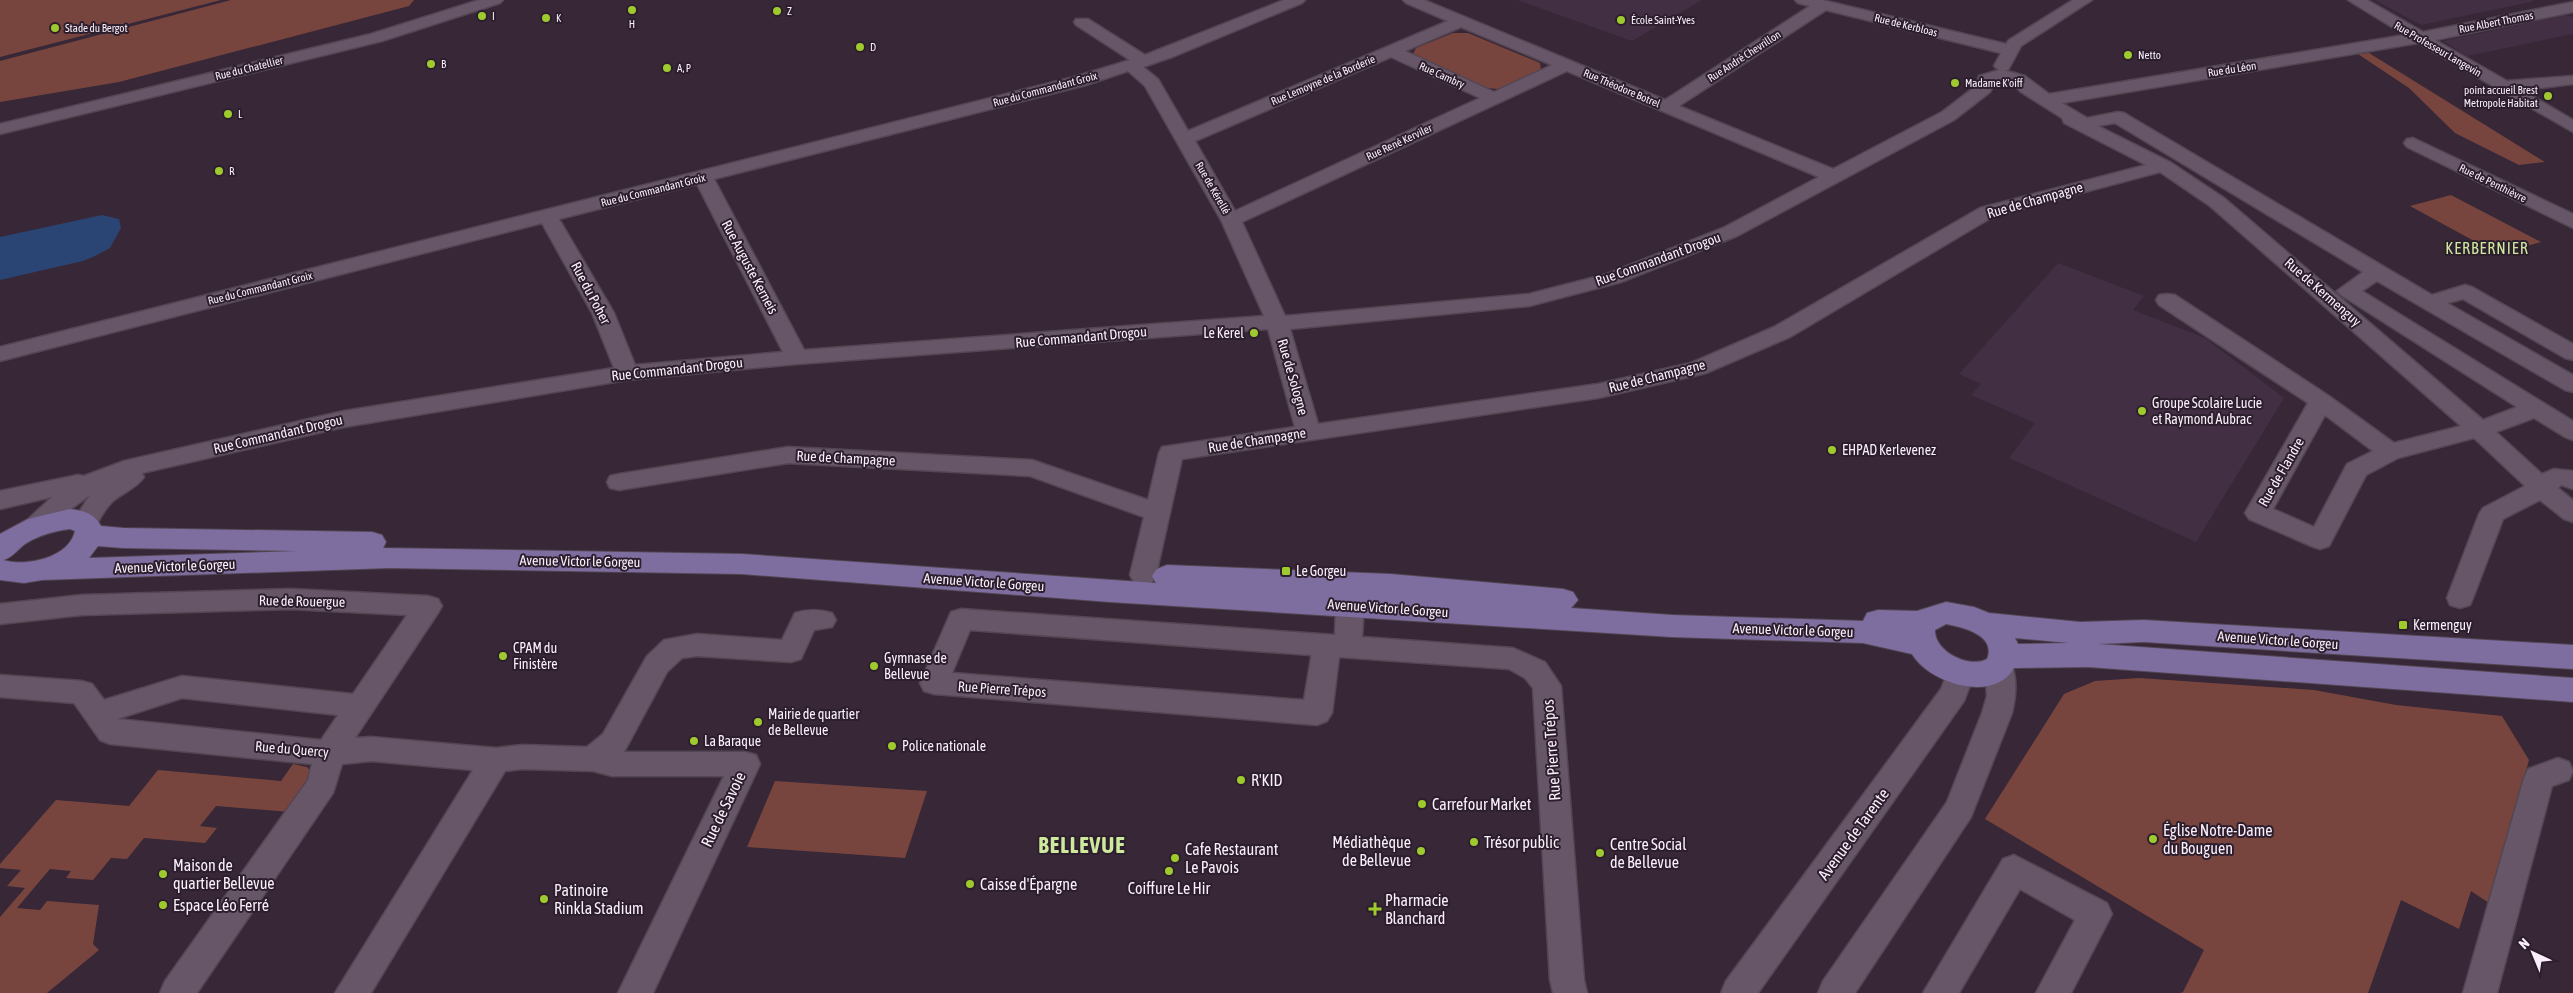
<svg xmlns="http://www.w3.org/2000/svg" width="2573" height="993" viewBox="0 0 2573 993" font-family="'Asap Condensed',sans-serif">
<style>
.built{fill:#432f44}
.green{fill:#78453e}
.water{fill:#2a4473}
.lines{fill:none;stroke-linecap:round;stroke-linejoin:round}
.minor-casing{stroke:#534653;stroke-width:3}
.major-casing{stroke:#534653;stroke-width:2}
.minor{fill:#675667;fill-rule:evenodd}
.major{fill:#7e6ea0;fill-rule:evenodd}
.poi-dot{fill:#9fca2d;stroke:#2c1e2d;stroke-width:2}
.labels{text-anchor:middle;dominant-baseline:central;stroke-width:4;stroke-linejoin:round;paint-order:stroke}
.far-poi-label{font-size:11px;fill:#faeffa;stroke:#2c1e2d;text-anchor:start}
.far-street-label{font-size:11px;fill:#faeffa;stroke:#2c1e2d}
.street-label{font-size:14px;fill:#faeffa;stroke:#2c1e2d}
.poi-label{font-size:14px;fill:#faeffa;stroke:#2c1e2d;text-anchor:start}
.quarter-label{font-size:16px;letter-spacing:1px;fill:#cee89e;stroke:#2c1e2d}
.near-street-label{font-size:16px;fill:#faeffa;stroke:#2c1e2d}
.near-poi-label{font-size:16px;fill:#faeffa;stroke:#2c1e2d;text-anchor:start}
.near-district-label{font-size:22px;font-weight:bold;letter-spacing:1px;fill:#cee89e;stroke:#2c1e2d}
</style>
<rect width="100%" height="100%" fill="#372737"/>
<path class="built" d="M 1517,0 L 1702,0 L 1632,41 Z
M 2375,0 L 2531,0 L 2535,1 L 2421,25 Z
M 2566,15 L 2573,17 L 2573,34 L 2467,56 L 2443,41 Z
M 2058,263 L 2144,296 L 2133,310 L 2205,338 L 2284,398 L 2196,542 L 2009,458 L 2035,423 L 1971,395 L 1981,384 L 1959,374 Z"/>
<path class="green" d="M 0,0 L 221,0 L 0,57 Z
M 231,0 L 414,0 L 409,6 L 390,11 L 119,82 L 0,102 L 0,61 Z
M 1453,33 L 1468,33 L 1540,63 L 1541,70 L 1499,89 L 1484,88 L 1413,54 L 1416,48 Z
M 2369,53 L 2545,162 L 2519,165 L 2455,133 L 2409,88 L 2358,54 Z
M 2451,195 L 2541,242 L 2498,254 L 2410,206 Z
M 2139,678 L 2314,690 L 2396,705 L 2502,716 L 2529,760 L 2489,903 L 2471,891 L 2459,929 L 2401,900 L 2368,993 L 2180,993 L 2183,992 L 2204,950 L 1985,819 L 2064,694 L 2095,681 Z
M 293,764 L 307,767 L 311,772 L 310,783 L 290,812 L 216,806 L 200,826 L 217,828 L 205,843 L 144,838 L 127,859 L 111,858 L 93,880 L 66,878 L 71,871 L 50,869 L 17,908 L 40,910 L 47,901 L 99,905 L 93,944 L 99,950 L 47,993 L 0,993 L 0,917 L 25,888 L 7,886 L 21,870 L 0,868 L 0,864 L 56,800 L 129,806 L 158,770 L 281,781 Z
M 775,781 L 927,791 L 905,858 L 747,847 Z"/>
<path class="water" d="M 102,215 L 119,219 L 121,228 L 110,248 L 95,256 L 83,261 L 0,280 L 0,237 Z"/>
<g class="lines">
<defs>
<path id="minor" d="M 479,0 L 503,0 L 500,3 L 382,41 L 0,134 L 0,124 L 371,34 Z
M 1284,0 L 1305,0 L 1302,3 L 1172,57 L 1143,67 L 1158,79 L 1188,131 L 1448,21 L 1406,3 L 1403,0 L 1424,0 L 1665,100 L 1810,6 L 1798,3 L 1795,0 L 1822,0 L 2006,44 L 2009,40 L 2073,0 L 2092,0 L 2021,46 L 2008,70 L 2004,70 L 2025,76 L 2049,94 L 2405,35 L 2348,0 L 2367,0 L 2423,32 L 2573,2 L 2573,12 L 2435,40 L 2507,81 L 2573,76 L 2573,84 L 2522,90 L 2573,120 L 2573,132 L 2418,43 L 2062,103 L 2087,118 L 2118,112 L 2124,113 L 2432,295 L 2465,285 L 2472,287 L 2573,344 L 2573,360 L 2565,358 L 2463,299 L 2447,303 L 2573,375 L 2573,392 L 2565,390 L 2377,281 L 2362,291 L 2573,421 L 2573,440 L 2565,437 L 2534,418 L 2496,432 L 2542,474 L 2554,469 L 2573,471 L 2573,489 L 2561,485 L 2558,488 L 2573,500 L 2573,522 L 2564,519 L 2540,500 L 2503,519 L 2473,598 L 2470,605 L 2460,608 L 2450,605 L 2447,598 L 2479,514 L 2483,508 L 2525,486 L 2474,438 L 2398,458 L 2366,475 L 2329,546 L 2320,549 L 2311,546 L 2249,519 L 2245,513 L 2308,403 L 2159,305 L 2156,300 L 2159,295 L 2167,294 L 2175,295 L 2329,396 L 2394,443 L 2461,426 L 2210,206 L 2160,172 L 1994,216 L 1790,337 L 1706,373 L 1598,398 L 1182,459 L 1156,575 L 1152,582 L 1143,585 L 1134,582 L 1130,575 L 1144,517 L 1030,476 L 788,463 L 619,490 L 610,488 L 607,482 L 610,476 L 619,474 L 788,447 L 1032,460 L 1148,500 L 1159,453 L 1162,447 L 1295,427 L 1268,329 L 797,364 L 627,380 L 344,427 L 142,473 L 144,477 C 137,488 122,493 112,502 C 104,510 100,519 94,529 L 85,532 L 76,529 L 72,523 L 90,495 L 64,514 L 44,533 L 35,536 L 26,533 L 22,527 L 26,521 L 52,497 L 0,509 L 0,491 L 78,475 L 84,476 L 124,461 L 344,411 L 614,368 L 592,313 L 542,223 L 0,361 L 0,347 L 1074,77 L 1130,60 L 1076,25 L 1074,22 L 1076,19 L 1088,19 L 1145,55 ZM 1826,10 L 2001,53 L 1994,66 L 1999,70 L 1979,76 L 1976,86 L 1942,112 L 1833,169 L 1679,106 ZM 1461,27 L 1552,65 L 1494,92 L 1405,51 ZM 1391,57 L 1480,98 L 1235,211 L 1195,141 ZM 1128,71 L 1145,86 L 1221,220 L 1264,316 L 804,350 L 714,179 L 1086,85 ZM 1567,71 L 1819,177 L 1723,228 L 1607,274 L 1529,294 L 1285,316 L 1242,222 ZM 1996,81 L 2013,84 L 2021,92 L 2062,118 L 2064,123 L 2146,165 L 1980,208 L 1774,327 L 1691,363 L 1598,384 L 1318,424 L 1290,329 L 1529,306 L 1621,282 L 1737,236 L 1954,120 L 1990,92 ZM 2115,123 L 2363,272 L 2337,291 L 2341,295 L 2517,407 L 2483,420 L 2224,198 L 2170,162 L 2098,126 ZM 697,184 L 783,352 L 635,365 L 614,313 L 559,219 ZM 2325,415 L 2373,451 L 2347,464 L 2314,527 L 2273,509 Z
M 2413,138 L 2573,214 L 2573,228 L 2407,147 L 2404,143 L 2407,139 Z
M 291,589 L 428,596 L 438,599 L 442,606 L 438,613 L 355,738 L 371,737 L 496,748 L 522,745 L 587,747 L 603,734 L 647,656 L 664,640 L 697,634 L 782,640 L 795,613 C 808,609 819,609 832,613 L 836,620 L 832,627 L 814,630 L 801,659 L 791,662 L 697,656 L 682,658 L 667,672 L 624,752 L 745,752 L 756,755 L 760,764 L 653,993 L 618,993 L 724,776 L 612,776 L 593,771 L 522,769 L 505,771 L 371,993 L 335,993 L 473,770 L 371,761 L 342,764 L 333,793 L 197,993 L 160,993 L 165,981 L 308,780 L 312,764 L 110,744 L 100,740 L 74,703 L 0,697 L 0,675 L 82,681 L 92,684 L 104,700 L 182,676 L 353,694 L 407,615 L 291,609 L 82,615 L 0,624 L 0,604 L 82,595 ZM 182,698 L 338,715 L 321,740 L 117,719 Z
M 1350,595 L 1360,598 L 1364,605 L 1362,637 L 1513,648 L 1545,662 L 1561,686 L 1584,980 L 1587,993 L 1553,993 L 1550,980 L 1533,688 L 1525,678 L 1509,669 L 1339,657 L 1332,713 L 1327,721 L 1317,725 L 934,694 L 924,691 L 920,683 L 951,612 L 961,609 L 1335,635 L 1336,605 L 1340,598 ZM 970,630 L 1311,655 L 1311,658 L 1304,700 L 952,673 Z
M 1999,656 L 2009,659 C 2018,675 2016,696 2012,713 L 1971,817 L 1855,993 L 1818,993 L 1823,981 L 1947,802 L 1982,713 L 1987,696 L 1985,667 L 1989,659 Z
M 1961,661 L 1971,664 L 1975,672 L 1964,701 L 1758,993 L 1721,993 L 1726,981 L 1941,689 L 1951,664 Z
M 2558,758 L 2569,762 L 2573,771 L 2569,780 L 2552,786 L 2497,993 L 2463,993 L 2524,778 L 2528,769 Z
M 2014,855 L 2107,903 L 2112,914 L 2071,993 L 2036,993 L 2075,920 L 2020,889 L 1959,993 L 1923,993 L 2003,859 Z"/>
<path id="major" d="M 70,509 C 84,511 94,513 101,526 L 123,528 L 372,532 L 382,535 L 386,542 L 383,548 L 742,554 L 1156,583 L 1152,576 L 1157,569 L 1167,565 L 1390,574 L 1563,589 L 1573,592 L 1578,600 L 1571,608 L 1672,615 L 1863,621 L 1867,613 L 1878,610 L 1917,611 L 1946,602 L 1974,607 L 1989,613 L 2080,622 L 2144,620 L 2573,645 L 2573,669 L 2144,642 L 2098,644 L 2573,678 L 2573,702 L 2088,667 L 2014,668 C 1994,704 1929,683 1912,654 L 1863,643 L 1672,637 L 1110,602 L 742,574 L 389,568 L 42,580 L 24,583 L 0,580 L 0,534 L 28,519 ZM 70,529 L 75,531 C 69,558 26,567 3,560 C 12,558 17,550 25,544 C 39,535 54,531 70,529 ZM 98,546 L 123,548 L 298,551 L 89,558 ZM 1946,624 C 1962,627 1997,635 1987,659 C 1969,669 1934,651 1935,630 ZM 2015,638 L 2069,643 L 2018,644 Z"/>
</defs>
<use href="#minor" class="minor-casing"/>
<use href="#major" class="major-casing"/>
<use href="#minor" class="minor"/>
<use href="#major" class="major"/>
</g>
<g class="poi-dot">
<circle cx="632" cy="10" r="5"/>
<circle cx="777" cy="11" r="5"/>
<circle cx="482" cy="16" r="5"/>
<circle cx="546" cy="18" r="5"/>
<circle cx="1621" cy="20" r="5"/>
<circle cx="55" cy="28" r="5"/>
<circle cx="860" cy="47" r="5"/>
<circle cx="2128" cy="55" r="5"/>
<circle cx="431" cy="64" r="5"/>
<circle cx="667" cy="68" r="5"/>
<circle cx="1955" cy="83" r="5"/>
<circle cx="2548" cy="96" r="5"/>
<circle cx="228" cy="114" r="5"/>
<circle cx="219" cy="171" r="5"/>
<circle cx="1254" cy="333" r="5"/>
<circle cx="2142" cy="411" r="5"/>
<circle cx="1832" cy="450" r="5"/>
<rect x="1281" y="566" width="10" height="10" rx="2.5"/>
<rect x="2398" y="620" width="10" height="10" rx="2.5"/>
<circle cx="503" cy="656" r="5"/>
<circle cx="874" cy="666" r="5"/>
<circle cx="758" cy="722" r="5"/>
<circle cx="694" cy="741" r="5"/>
<circle cx="892" cy="746" r="5"/>
<circle cx="1241" cy="780" r="5"/>
<circle cx="1422" cy="804" r="5"/>
<circle cx="2153" cy="839" r="5"/>
<circle cx="1474" cy="842" r="5"/>
<circle cx="1421" cy="851" r="5"/>
<circle cx="1600" cy="853" r="5"/>
<circle cx="1175" cy="858" r="5"/>
<circle cx="1169" cy="871" r="5"/>
<circle cx="163" cy="874" r="5"/>
<circle cx="970" cy="884" r="5"/>
<circle cx="544" cy="899" r="5"/>
<circle cx="163" cy="905" r="5"/>
<path d="M1372.5 901.5h5v5h5v5h-5v5h-5v-5h-5v-5h5z"/>
</g>
<g class="labels">
<g class="far-poi-label">
<text x="787" y="11">Z</text>
<text x="492" y="16">I</text>
<text x="556" y="18">K</text>
<text x="1631" y="20">École Saint-Yves</text>
<text x="632" y="24" text-anchor="middle">H</text>
<text x="65" y="28">Stade du Bergot</text>
<text x="870" y="47">D</text>
<text x="2138" y="55">Netto</text>
<text x="441" y="64">B</text>
<text x="677" y="68">A, P</text>
<text x="1965" y="83">Madame K'oiff</text>
<text x="2538" y="90" text-anchor="end">point accueil Brest<tspan x="2538" dy="13">Metropole Habitat</tspan></text>
<text x="238" y="114">L</text>
<text x="229" y="171">R</text>
</g>
<g class="far-street-label">
<text transform="translate(2496 22) rotate(-11)">Rue Albert Thomas</text>
<text transform="translate(1906 25) rotate(14)">Rue de Kerbloas</text>
<text transform="translate(2438 49) rotate(30)">Rue Professeur Langevin</text>
<text transform="translate(1744 56) rotate(-33)">Rue André Chevrillon</text>
<text transform="translate(249 68) rotate(-14)">Rue du Chatellier</text>
<text transform="translate(2232 69) rotate(-9)">Rue du Léon</text>
<text transform="translate(1442 75) rotate(24)">Rue Cambry</text>
<text transform="translate(1323 80) rotate(-23)">Rue Lemoyne de la Borderie</text>
<text transform="translate(1622 88) rotate(23)">Rue Théodore Botrel</text>
<text transform="translate(1045 89) rotate(-15)">Rue du Commandant Groix</text>
<text transform="translate(1399 142) rotate(-25)">Rue René Kerviler</text>
<text transform="translate(2493 183) rotate(26)">Rue de Penthièvre</text>
<text transform="translate(1213 188) rotate(60)">Rue de Kérellé</text>
<text transform="translate(653 190) rotate(-14)">Rue du Commandant Groix</text>
<text transform="translate(260 288) rotate(-14)">Rue du Commandant Groix</text>
</g>
<g class="street-label">
<text transform="translate(2035 200) rotate(-16)">Rue de Champagne</text>
<text transform="translate(1658 259) rotate(-20)">Rue Commandant Drogou</text>
<text transform="translate(750 267) rotate(62)">Rue Auguste Kerneis</text>
<text transform="translate(2323 292) rotate(41)">Rue de Kermenguy</text>
<text transform="translate(591 293) rotate(62)">Rue du Poher</text>
<text transform="translate(1081 337) rotate(-5)">Rue Commandant Drogou</text>
<text transform="translate(677 369) rotate(-6)">Rue Commandant Drogou</text>
<text transform="translate(1657 376) rotate(-14)">Rue de Champagne</text>
<text transform="translate(1293 377) rotate(74)">Rue de Sologne</text>
<text transform="translate(278 434) rotate(-13)">Rue Commandant Drogou</text>
<text transform="translate(1257 440) rotate(-9)">Rue de Champagne</text>
<text transform="translate(846 458) rotate(3)">Rue de Champagne</text>
<text transform="translate(2281 472) rotate(-60)">Rue de Flandre</text>
<text transform="translate(580 561) rotate(1)">Avenue Victor le Gorgeu</text>
<text transform="translate(175 566) rotate(-2)">Avenue Victor le Gorgeu</text>
<text transform="translate(984 582) rotate(4)">Avenue Victor le Gorgeu</text>
<text transform="translate(302 601) rotate(1)">Rue de Rouergue</text>
<text transform="translate(1388 608) rotate(4)">Avenue Victor le Gorgeu</text>
<text transform="translate(1793 630) rotate(2)">Avenue Victor le Gorgeu</text>
<text transform="translate(2278 640) rotate(4)">Avenue Victor le Gorgeu</text>
<text transform="translate(1002 689) rotate(4)">Rue Pierre Trépos</text>
<text transform="translate(292 749) rotate(5)">Rue du Quercy</text>
</g>
<g class="poi-label">
<text x="1244" y="333" text-anchor="end">Le Kerel</text>
<text x="2152" y="403">Groupe Scolaire Lucie<tspan x="2152" dy="16">et Raymond Aubrac</tspan></text>
<text x="1842" y="450">EHPAD Kerlevenez</text>
<text x="1296" y="571">Le Gorgeu</text>
<text x="2413" y="625">Kermenguy</text>
<text x="513" y="648">CPAM du<tspan x="513" dy="16">Finistère</tspan></text>
<text x="884" y="658">Gymnase de<tspan x="884" dy="16">Bellevue</tspan></text>
<text x="768" y="714">Mairie de quartier<tspan x="768" dy="16">de Bellevue</tspan></text>
<text x="704" y="741">La Baraque</text>
<text x="902" y="746">Police nationale</text>
</g>
<g class="quarter-label">
<text x="2487" y="248">KERBERNIER</text>
</g>
<g class="near-street-label">
<text transform="translate(1551 750) rotate(-94)">Rue Pierre Trépos</text>
<text transform="translate(723 809) rotate(-64)">Rue de Savoie</text>
<text transform="translate(1853 834) rotate(-54)">Avenue de Tarente</text>
</g>
<g class="near-poi-label">
<text x="1251" y="780">R'KID</text>
<text x="1432" y="804">Carrefour Market</text>
<text x="2163" y="830">Église Notre-Dame<tspan x="2163" dy="18">du Bouguen</tspan></text>
<text x="1411" y="842" text-anchor="end">Médiathèque<tspan x="1411" dy="18">de Bellevue</tspan></text>
<text x="1484" y="842">Trésor public</text>
<text x="1610" y="844">Centre Social<tspan x="1610" dy="18">de Bellevue</tspan></text>
<text x="1185" y="849">Cafe Restaurant<tspan x="1185" dy="18">Le Pavois</tspan></text>
<text x="173" y="865">Maison de<tspan x="173" dy="18">quartier Bellevue</tspan></text>
<text x="980" y="884">Caisse d'Épargne</text>
<text x="1169" y="888" text-anchor="middle">Coiffure Le Hir</text>
<text x="554" y="890">Patinoire<tspan x="554" dy="18">Rinkla Stadium</tspan></text>
<text x="1385" y="900">Pharmacie<tspan x="1385" dy="18">Blanchard</tspan></text>
<text x="173" y="905">Espace Léo Ferré</text>
</g>
<g class="near-district-label">
<text x="1082" y="845">BELLEVUE</text>
</g>
</g>
<g transform="translate(2533 953) rotate(316)" stroke="#2c1e2d" stroke-width="4" paint-order="stroke">
<path d="M0-4L9 19L0 12L-9 19Z" fill="#faeffa"/>
<text y="-8" font-size="14" font-weight="bold" text-anchor="middle" fill="#faeffa">N</text>
</g>
</svg>
